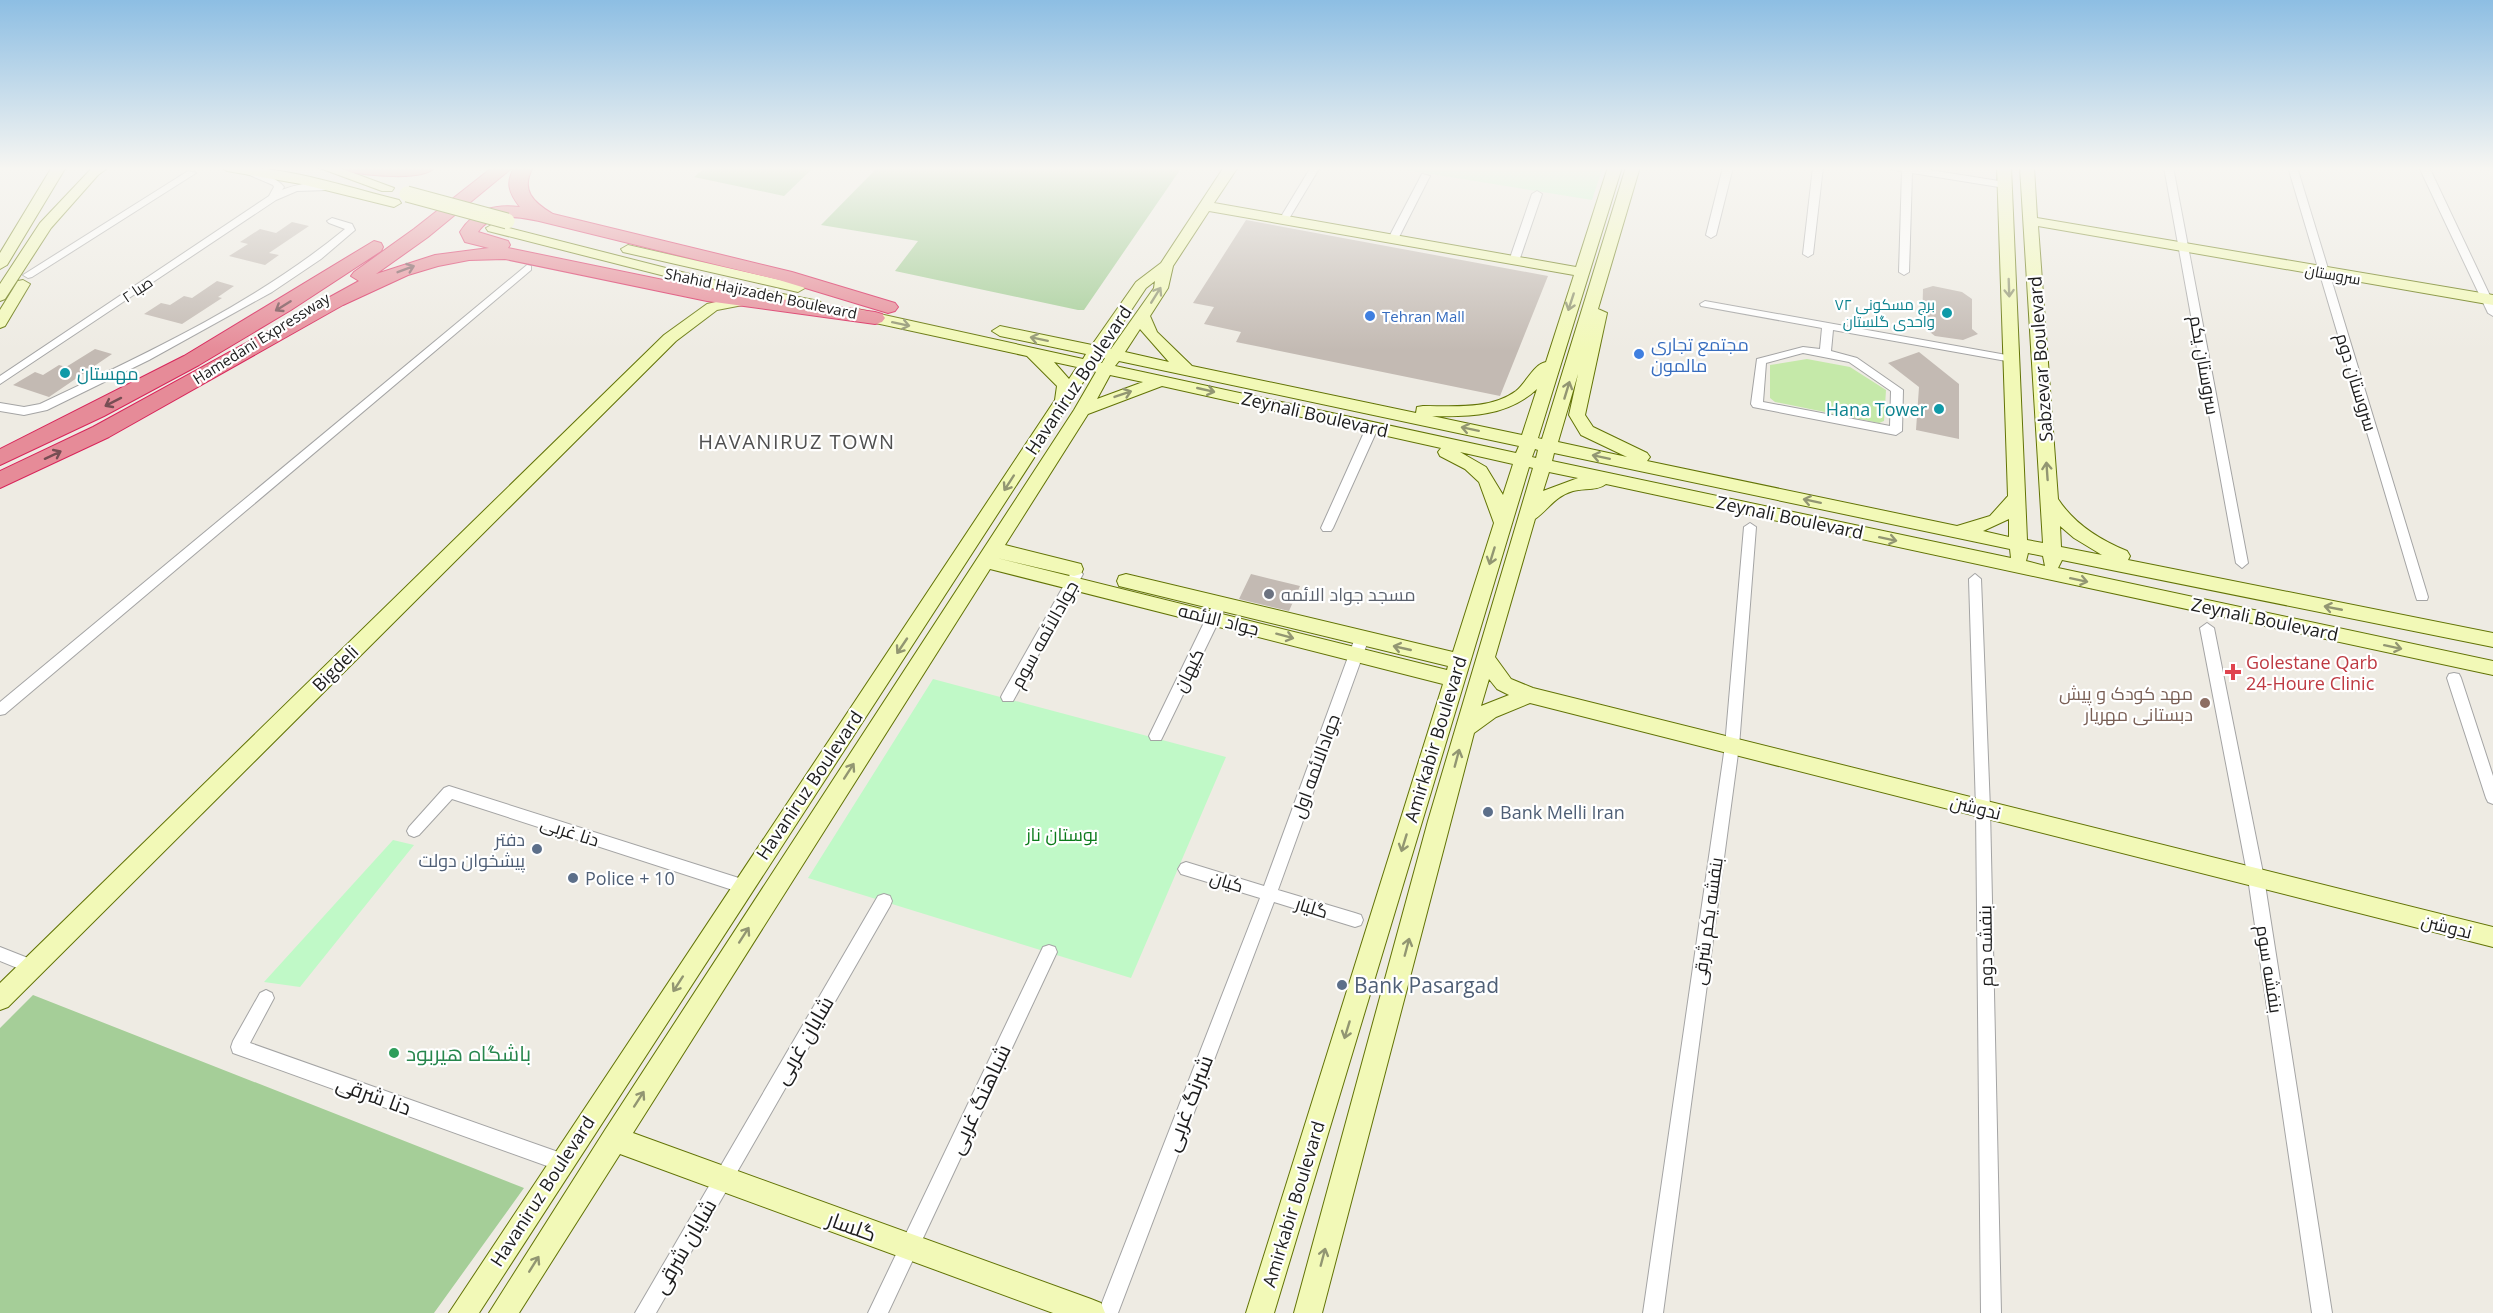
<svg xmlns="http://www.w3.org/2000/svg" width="2493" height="1313" viewBox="0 0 2493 1313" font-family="'Open Sans',Cairo,sans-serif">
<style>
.grass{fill:#c5e9a9}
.forest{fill:#a5ce98}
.park{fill:#c0f9c7}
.building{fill:#c3bab3}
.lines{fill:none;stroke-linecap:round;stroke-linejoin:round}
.street-casing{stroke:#a4a4a4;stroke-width:2}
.secondary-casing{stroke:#627306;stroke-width:2}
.highway-casing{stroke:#d8255a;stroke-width:2}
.street{fill:#fff;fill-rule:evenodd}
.secondary{fill:#f2f9b7;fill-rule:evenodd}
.highway{fill:#e68b98;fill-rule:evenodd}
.secondary-bridge-casing{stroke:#627306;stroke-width:17;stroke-linecap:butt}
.secondary-bridge{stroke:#f2f9b7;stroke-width:15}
.oneway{stroke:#774e54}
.oneway2{stroke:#929672}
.culture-dot{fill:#0f9aa8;stroke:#fff;stroke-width:2}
.shop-dot{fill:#3f7fe0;stroke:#fff;stroke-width:2}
.worship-dot{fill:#6b7280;stroke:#fff;stroke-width:2}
.health-dot{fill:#e0444e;stroke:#fff;stroke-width:2}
.education-dot{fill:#8d6e63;stroke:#fff;stroke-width:2}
.service-dot{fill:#5c6f8a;stroke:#fff;stroke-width:2}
.leisure-dot{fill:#2e9e5b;stroke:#fff;stroke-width:2}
.labels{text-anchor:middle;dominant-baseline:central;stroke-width:4.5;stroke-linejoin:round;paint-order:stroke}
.far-street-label{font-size:15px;fill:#1d1d1d;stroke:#fff}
.far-culture-label{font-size:15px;fill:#0d838f;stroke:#fff;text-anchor:end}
.far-shop-label{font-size:15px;fill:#366cbe;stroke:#fff;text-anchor:start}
.shop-label{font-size:18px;fill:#366cbe;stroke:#fff;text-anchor:start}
.street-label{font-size:18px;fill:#1d1d1d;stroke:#fff}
.culture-label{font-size:18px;fill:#0d838f;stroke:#fff;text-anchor:start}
.worship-label{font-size:18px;fill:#5b616d;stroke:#fff;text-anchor:start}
.health-label{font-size:18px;fill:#be3a42;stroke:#fff;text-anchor:start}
.education-label{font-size:18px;fill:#785e54;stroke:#fff;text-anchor:end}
.service-label{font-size:18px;fill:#4e5e75;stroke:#fff;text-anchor:start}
.park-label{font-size:18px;fill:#0c7b1b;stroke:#fff}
.neighbourhood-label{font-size:20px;letter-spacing:1.5px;fill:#505050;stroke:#fff}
.near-service-label{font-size:21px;fill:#4e5e75;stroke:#fff;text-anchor:start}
.near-street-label{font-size:21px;fill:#1d1d1d;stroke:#fff}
.near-leisure-label{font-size:21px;fill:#27864d;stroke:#fff;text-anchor:start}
</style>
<rect width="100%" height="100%" fill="#eeebe3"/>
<path class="grass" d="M 1807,359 L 1850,367 L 1886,390 L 1884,421 L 1879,423 L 1775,402 L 1770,398 L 1770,365 Z"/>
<path class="forest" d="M 706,167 L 814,167 L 784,196 L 694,177 Z
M 878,167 L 1182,167 L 1084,310 L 1078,310 L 895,271 L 918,241 L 821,225 Z
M 33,995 L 524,1188 L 434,1313 L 0,1313 L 0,1028 Z"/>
<path class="park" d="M 1388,167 L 1603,167 L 1592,200 Z
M 933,679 L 1226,757 L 1131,978 L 808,878 Z
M 393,840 L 414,845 L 300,987 L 264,982 Z"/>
<path class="building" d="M 1246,220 L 1548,276 L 1500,396 L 1236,342 L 1241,332 L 1204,324 L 1214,307 L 1193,303 Z
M 292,222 L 309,226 L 269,253 L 279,255 L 265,265 L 229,256 L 248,244 L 240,242 L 260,229 L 276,233 Z
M 217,281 L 234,286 L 218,297 L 222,298 L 182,324 L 144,314 L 161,303 L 170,305 L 184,296 L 192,298 Z
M 1933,286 L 1962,292 L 1972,299 L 1972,329 L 1978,334 L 1963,340 L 1935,336 L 1922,326 L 1923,289 Z
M 95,349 L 112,354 L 49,397 L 13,385 L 35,372 L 43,375 L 59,365 L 66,367 Z
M 1919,352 L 1959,384 L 1959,439 L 1916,430 L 1919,387 L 1888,363 Z
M 1251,574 L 1300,586 L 1289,611 L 1239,599 Z"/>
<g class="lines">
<defs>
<path id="street" d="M 1311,167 L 1320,167 L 1287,222 L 1281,222 L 1279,220 Z
M 1723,167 L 1733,167 L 1716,235 L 1711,238 L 1706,235 Z
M 1813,167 L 1823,167 L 1813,254 L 1808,257 L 1803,254 Z
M 1888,167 L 1911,167 L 2005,182 L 2010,185 L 2005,188 L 1912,173 L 1909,272 L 1904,275 L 1899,272 L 1902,171 L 1889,169 Z
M 2164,167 L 2173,167 L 2248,563 L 2242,568 L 2236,563 Z
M 2288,167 L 2297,167 L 2428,597 L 2427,600 L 2417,600 L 2416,597 Z
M 2419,167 L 2429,167 L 2493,302 L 2493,316 L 2488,313 Z
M 247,170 C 258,169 277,178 284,187 L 282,190 C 294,185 320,179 332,187 L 327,190 L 297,191 L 276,200 L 0,384 L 0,376 L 269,196 L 274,187 L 273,185 L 247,174 Z
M 188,171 L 196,173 L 32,277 L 28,278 L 23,275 Z
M 1422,174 L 1430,176 L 1398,239 L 1393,242 L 1389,241 L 1388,239 Z
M 1537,191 L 1542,194 L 1519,261 L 1514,264 L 1510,263 L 1509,261 L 1532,194 Z
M 332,218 L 352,224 L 355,230 L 321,259 L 272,292 L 149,360 L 47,410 L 24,415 L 0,411 L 0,403 L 24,407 L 40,404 C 145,354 254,304 345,229 L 329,223 L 327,221 Z
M 527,265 L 531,266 L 531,270 L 5,714 L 0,715 L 0,702 Z
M 1705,301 L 2012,356 L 2017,359 L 2012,362 L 1833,330 L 1831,351 L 1857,358 L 1903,390 L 1902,431 L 1896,435 L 1753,407 L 1751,404 L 1757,359 L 1803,347 L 1820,349 L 1822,328 L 1701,306 L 1700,304 ZM 1803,353 L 1849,362 L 1891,391 L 1890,426 L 1763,402 L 1766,363 Z
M 1372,424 L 1378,428 L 1333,528 L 1331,531 L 1323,531 L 1321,528 L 1366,428 Z
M 1750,523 L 1756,527 L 1739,746 L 1663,1313 L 1643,1313 L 1725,746 L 1744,527 Z
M 1077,569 L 1083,574 L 1013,701 L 1003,701 L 1001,697 L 1003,693 L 1072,571 Z
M 1975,574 L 1981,579 L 1990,809 L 2001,1313 L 1981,1313 L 1976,809 L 1969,579 Z
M 1220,599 L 1227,604 L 1163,736 L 1161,740 L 1151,740 L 1149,736 L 1213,604 Z
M 2207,623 L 2214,628 L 2264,878 L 2332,1313 L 2312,1313 L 2248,878 L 2200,628 Z
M 1362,633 L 1369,638 L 1278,890 L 1355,913 L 1361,915 L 1363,920 L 1361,925 L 1355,927 L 1274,902 L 1118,1313 L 1098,1313 L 1260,898 L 1181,874 L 1178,869 L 1181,864 L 1186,862 L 1264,886 L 1355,638 Z
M 2454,673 L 2459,674 L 2461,678 L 2493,776 L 2493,804 L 2488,802 L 2486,798 L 2447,678 L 2449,674 Z
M 449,786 L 742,879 L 747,881 L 750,886 L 747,891 L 742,893 L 452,799 L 419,835 L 414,837 L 409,835 L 407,831 L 409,827 L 444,788 Z
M 884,894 L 890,896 L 892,901 L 890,906 L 656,1313 L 635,1313 L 878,896 Z
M 1049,945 L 1055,947 L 1057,952 L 888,1313 L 868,1313 L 1043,947 Z
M 0,947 L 38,962 L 40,967 L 38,972 L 32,974 L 0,961 Z
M 266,990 L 272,993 L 274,998 L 250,1043 L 561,1153 L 567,1156 L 570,1162 L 567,1168 L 561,1171 L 233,1053 L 231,1047 L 233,1041 L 260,993 Z"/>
<path id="secondary" d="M 52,167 L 66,167 L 7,265 L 0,269 L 0,253 Z
M 93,167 L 109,167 L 98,175 L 51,228 L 5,299 L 0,301 L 0,284 L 40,223 Z
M 220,167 C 280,164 342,186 399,200 L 401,203 L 394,207 L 301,184 L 227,171 Z
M 317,167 L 337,167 L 394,188 L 392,191 L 382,191 Z
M 1224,167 L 1238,167 L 1214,203 L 1576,267 L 1608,167 L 1622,167 L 1538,438 L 1542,439 L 1626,167 L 1640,167 L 1598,309 L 1607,313 L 1585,415 L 1593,427 L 1647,453 L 1650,457 L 1647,461 L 1957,526 L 1990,516 L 2008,496 L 1997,167 L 2011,167 L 2027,540 L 2043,543 L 2020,167 L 2034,167 L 2037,218 L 2493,295 L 2493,305 L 2038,226 L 2058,499 C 2075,525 2100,540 2127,551 L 2130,556 L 2128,560 L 2493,633 L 2493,647 L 2062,560 L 2058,568 L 2493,661 L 2493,675 L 1606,484 C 1597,491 1584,488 1573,491 C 1555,496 1548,510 1535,519 L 1495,657 L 1511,679 L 1533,688 L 2493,927 L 2493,947 L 1530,703 L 1496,717 L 1474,733 L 1322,1313 L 1294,1313 L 1428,821 L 1533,468 L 1529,467 L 1274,1313 L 1246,1313 L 1443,684 L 990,569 L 633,1133 L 1091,1299 L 1101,1303 L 1105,1313 L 1053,1313 L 620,1154 L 519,1313 L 489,1313 L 605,1130 L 1074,410 L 1096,372 L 1091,370 L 479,1313 L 449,1313 L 1055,400 L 1057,386 L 1027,356 L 857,319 L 849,314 L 857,309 L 1083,359 L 1086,354 L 1000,336 L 992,331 L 1000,326 L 1092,345 L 1136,282 L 1161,263 ZM 1209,211 L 1574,275 L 1546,362 C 1534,364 1526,383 1516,391 C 1490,410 1453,406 1423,406 L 1417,407 L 1416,413 L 1192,366 L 1157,332 L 1150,316 L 1168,288 L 1173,266 ZM 1155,281 L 1154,288 L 1111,349 L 1106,348 L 1146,288 ZM 1140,329 L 1169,362 L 1125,352 ZM 1100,357 L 1105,358 L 1102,363 L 1097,362 ZM 1119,361 L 1519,446 L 1516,453 L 1115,366 ZM 1054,362 L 1077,367 L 1069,379 ZM 1578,374 L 1569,415 L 1581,435 L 1627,457 L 1558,442 ZM 1110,375 L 1143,382 L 1097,399 ZM 1162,386 L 1441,448 L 1438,452 L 1440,456 L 1465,469 L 1479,482 L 1494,523 L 1453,652 L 1126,574 L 1119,576 L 1117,581 L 1119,586 L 1448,666 L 1447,670 L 997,558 L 1074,576 L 1081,574 L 1083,569 L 1081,564 L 1005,545 L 1088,414 ZM 1537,389 L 1522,435 L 1432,416 C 1470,417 1508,416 1537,389 ZM 1535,449 L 1538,450 L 1536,458 L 1532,457 ZM 1460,452 L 1513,464 L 1503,495 L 1486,467 ZM 1554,453 L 2010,549 L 2011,558 L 1552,461 ZM 1549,472 L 1578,478 L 1543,491 ZM 2009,519 L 2009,537 L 1983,531 ZM 2060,526 L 2074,538 L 2102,555 L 2061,547 ZM 2028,553 L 2043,556 L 2045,566 L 2026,561 ZM 1489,679 L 1497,689 L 1509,695 L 1481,706 Z
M 493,224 L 721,282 L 819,301 L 827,306 L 819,311 L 720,290 L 488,231 L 486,228 Z
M 628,245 L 798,284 L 805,288 L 798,292 L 623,252 L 621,249 Z
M 23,280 L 30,284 L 5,326 L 0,328 L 0,310 L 18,281 Z
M 743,296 L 748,298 L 751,301 L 748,304 L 717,310 L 676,341 L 8,1007 L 0,1010 L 0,983 L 664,335 L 707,304 Z"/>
<path id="highway" d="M 344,167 L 435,167 C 424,182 364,175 347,171 Z
M 493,167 L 513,167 L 428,237 L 376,274 L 435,255 L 489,248 L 465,242 L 460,232 C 475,209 494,204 520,207 C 509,193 505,182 515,167 L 533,167 C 520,190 533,202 553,214 L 792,272 L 895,303 L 898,307 L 895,311 L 888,313 L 779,280 L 539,221 C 518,217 492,211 478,232 L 508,241 L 510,245 L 508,248 L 707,289 L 875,312 L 882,314 L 885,318 L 882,322 L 875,324 L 707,301 L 505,259 L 469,260 L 438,266 L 408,275 L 343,305 L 109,437 L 0,488 L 0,471 L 93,427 L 359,281 L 351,276 L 354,272 L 414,229 Z
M 374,241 L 381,243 L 383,247 L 381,251 L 291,310 L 199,365 L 104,416 L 0,465 L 0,449 L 184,356 Z"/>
</defs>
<use href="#street" class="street-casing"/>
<use href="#secondary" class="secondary-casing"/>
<use href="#highway" class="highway-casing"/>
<use href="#street" class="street"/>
<use href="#secondary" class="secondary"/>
<use href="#highway" class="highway"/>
<defs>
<path id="secondary-bridge" d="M 407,194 L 507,221"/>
</defs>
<use href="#secondary-bridge" class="secondary-bridge-casing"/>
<use href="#secondary-bridge" class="secondary-bridge"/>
</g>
<defs><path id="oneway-shaft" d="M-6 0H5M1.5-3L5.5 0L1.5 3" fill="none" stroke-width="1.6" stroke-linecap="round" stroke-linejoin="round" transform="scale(1.5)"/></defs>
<g class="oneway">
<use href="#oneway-shaft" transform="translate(406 269) rotate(-21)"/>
<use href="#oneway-shaft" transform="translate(283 306) rotate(148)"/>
<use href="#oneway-shaft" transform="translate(113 402) rotate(153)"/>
<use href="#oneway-shaft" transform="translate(53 455) rotate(-25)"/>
</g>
<g class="oneway2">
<use href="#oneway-shaft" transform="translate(2009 288) rotate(88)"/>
<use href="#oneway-shaft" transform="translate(1156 295) rotate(-58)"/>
<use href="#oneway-shaft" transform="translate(1571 302) rotate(108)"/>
<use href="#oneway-shaft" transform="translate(901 324) rotate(12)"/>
<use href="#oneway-shaft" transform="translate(1039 339) rotate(-168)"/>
<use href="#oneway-shaft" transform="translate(1206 390) rotate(13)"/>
<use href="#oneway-shaft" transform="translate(1567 390) rotate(-73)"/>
<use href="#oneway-shaft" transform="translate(1123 394) rotate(-19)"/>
<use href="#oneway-shaft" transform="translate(1470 429) rotate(-168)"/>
<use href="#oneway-shaft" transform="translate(1601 457) rotate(-168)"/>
<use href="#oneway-shaft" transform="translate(2047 471) rotate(-94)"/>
<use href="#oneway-shaft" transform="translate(1009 483) rotate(123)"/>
<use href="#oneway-shaft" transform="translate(1812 501) rotate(-168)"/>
<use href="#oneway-shaft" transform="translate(1888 539) rotate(12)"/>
<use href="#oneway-shaft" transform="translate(1492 556) rotate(107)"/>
<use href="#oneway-shaft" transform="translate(2079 580) rotate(12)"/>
<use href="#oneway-shaft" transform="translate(2333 608) rotate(-169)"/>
<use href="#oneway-shaft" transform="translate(1285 636) rotate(15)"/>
<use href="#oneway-shaft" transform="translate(902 646) rotate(124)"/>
<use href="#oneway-shaft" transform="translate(2393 647) rotate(12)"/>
<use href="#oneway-shaft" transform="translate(1402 648) rotate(-167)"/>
<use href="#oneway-shaft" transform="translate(1457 758) rotate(-75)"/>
<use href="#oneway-shaft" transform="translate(849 771) rotate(-57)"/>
<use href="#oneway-shaft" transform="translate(1404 843) rotate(107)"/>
<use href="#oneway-shaft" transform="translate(744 935) rotate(-57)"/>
<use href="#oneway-shaft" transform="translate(1407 947) rotate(-75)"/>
<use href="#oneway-shaft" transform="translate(678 984) rotate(123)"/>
<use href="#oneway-shaft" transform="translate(1347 1030) rotate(107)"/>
<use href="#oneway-shaft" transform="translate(639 1099) rotate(-57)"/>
<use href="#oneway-shaft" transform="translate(1323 1257) rotate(-75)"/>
<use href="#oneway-shaft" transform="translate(534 1264) rotate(-58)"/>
</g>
<linearGradient id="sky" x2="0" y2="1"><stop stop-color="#8dbee3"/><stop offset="0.48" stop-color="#f7f6f2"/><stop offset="1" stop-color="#f7f6f2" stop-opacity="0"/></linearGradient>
<rect width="2493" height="351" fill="url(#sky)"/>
<g class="culture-dot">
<circle cx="1947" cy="313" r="6"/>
<circle cx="65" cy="373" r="6"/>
<circle cx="1939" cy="409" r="6"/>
</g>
<g class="shop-dot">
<circle cx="1370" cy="316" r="6"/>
<circle cx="1639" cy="354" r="6"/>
</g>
<circle class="worship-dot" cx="1269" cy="594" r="6"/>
<path class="health-dot" d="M2230 663h6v6h6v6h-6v6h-6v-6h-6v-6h6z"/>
<circle class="education-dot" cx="2205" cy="703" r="6"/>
<g class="service-dot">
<circle cx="1488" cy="812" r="6"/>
<circle cx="537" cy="849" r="6"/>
<circle cx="573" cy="878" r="6"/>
<circle cx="1342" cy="985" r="6"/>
</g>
<circle class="leisure-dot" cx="394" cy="1053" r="6"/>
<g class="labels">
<g class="far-street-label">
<text transform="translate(2333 274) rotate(10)">سروستان</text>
<text transform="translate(137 289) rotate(-34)">صبا ۲</text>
<text transform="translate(761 293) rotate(12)">Shahid Hajizadeh Boulevard</text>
<text transform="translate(261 338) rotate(-32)">Hamedani Expressway</text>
</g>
<g class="far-culture-label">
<text x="1935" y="304">برج مسکونی ۷۲<tspan x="1935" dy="17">واحدی گلستان</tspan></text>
</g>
<g class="far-shop-label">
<text x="1382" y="316">Tehran Mall</text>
</g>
<g class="shop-label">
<text x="1651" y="344">مجتمع تجاری<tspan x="1651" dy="21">مالمون</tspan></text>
</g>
<g class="street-label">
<text transform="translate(2040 359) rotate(-94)">Sabzevar Boulevard</text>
<text transform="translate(2205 365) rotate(80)">سروستان یکم</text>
<text transform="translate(1078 380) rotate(-56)">Havaniruz Boulevard</text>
<text transform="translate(2357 382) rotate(73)">سروستان دوم</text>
<text transform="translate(1315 414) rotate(13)">Zeynali Boulevard</text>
<text transform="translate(1790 517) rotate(12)">Zeynali Boulevard</text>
<text transform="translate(1219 619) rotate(14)">جواد الائمه</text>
<text transform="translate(2265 619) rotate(12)">Zeynali Boulevard</text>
<text transform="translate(1044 634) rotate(-61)">جوادالائمه سوم</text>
<text transform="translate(335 668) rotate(-45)">Bigdeli</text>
<text transform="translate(1188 670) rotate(-64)">کیهان</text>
<text transform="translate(1435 739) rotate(-73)">Amirkabir Boulevard</text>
<text transform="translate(1315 766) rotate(-70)">جوادالائمه اول</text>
<text transform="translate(809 785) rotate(-56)">Havaniruz Boulevard</text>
<text transform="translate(1976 807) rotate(14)">ندوشن</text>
<text transform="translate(570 831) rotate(18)">دنا غربی</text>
<text transform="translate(1227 881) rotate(17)">کیان</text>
<text transform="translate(1312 907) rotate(17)">گلیار</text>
<text transform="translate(1707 921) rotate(-82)">بنفشه یکم شرقی</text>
<text transform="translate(2447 926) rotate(14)">ندوشن</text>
<text transform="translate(1985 946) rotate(-91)">بنفشه دوم</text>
<text transform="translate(2270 969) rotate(81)">بنفشه سوم</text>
<text transform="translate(542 1191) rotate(-57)">Havaniruz Boulevard</text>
<text transform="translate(1293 1204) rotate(-73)">Amirkabir Boulevard</text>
</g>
<g class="culture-label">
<text x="77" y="373">مهستان</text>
<text x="1927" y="409" text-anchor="end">Hana Tower</text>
</g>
<g class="worship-label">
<text x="1281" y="594">مسجد جواد الائمه</text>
</g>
<g class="health-label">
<text x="2246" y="662">Golestane Qarb<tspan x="2246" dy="21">24-Houre Clinic</tspan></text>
</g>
<g class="education-label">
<text x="2193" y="693">مهد کودک و پیش<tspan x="2193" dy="21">دبستانی مهریار</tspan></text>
</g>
<g class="service-label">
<text x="1500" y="812">Bank Melli Iran</text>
<text x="525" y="839" text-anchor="end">دفتر<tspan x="525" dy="21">پیشخوان دولت</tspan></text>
<text x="585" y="878">Police + 10</text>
</g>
<g class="park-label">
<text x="1062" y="834">بوستان ناز</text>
</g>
<g class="neighbourhood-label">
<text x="797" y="441">HAVANIRUZ TOWN</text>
</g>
<g class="near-service-label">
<text x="1354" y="985">Bank Pasargad</text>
</g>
<g class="near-street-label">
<text transform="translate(803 1040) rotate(-60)">شایان غربی</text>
<text transform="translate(374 1095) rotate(20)">دنا شرقی</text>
<text transform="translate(979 1099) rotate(-65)">شباهنگ غربی</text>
<text transform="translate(1188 1103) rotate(-69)">شبرنگ غربی</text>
<text transform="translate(852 1226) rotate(20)">گلسار</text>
<text transform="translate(684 1246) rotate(-60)">شایان شرقی</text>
</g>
<g class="near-leisure-label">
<text x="406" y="1053">باشگاه هیربود</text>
</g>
</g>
</svg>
